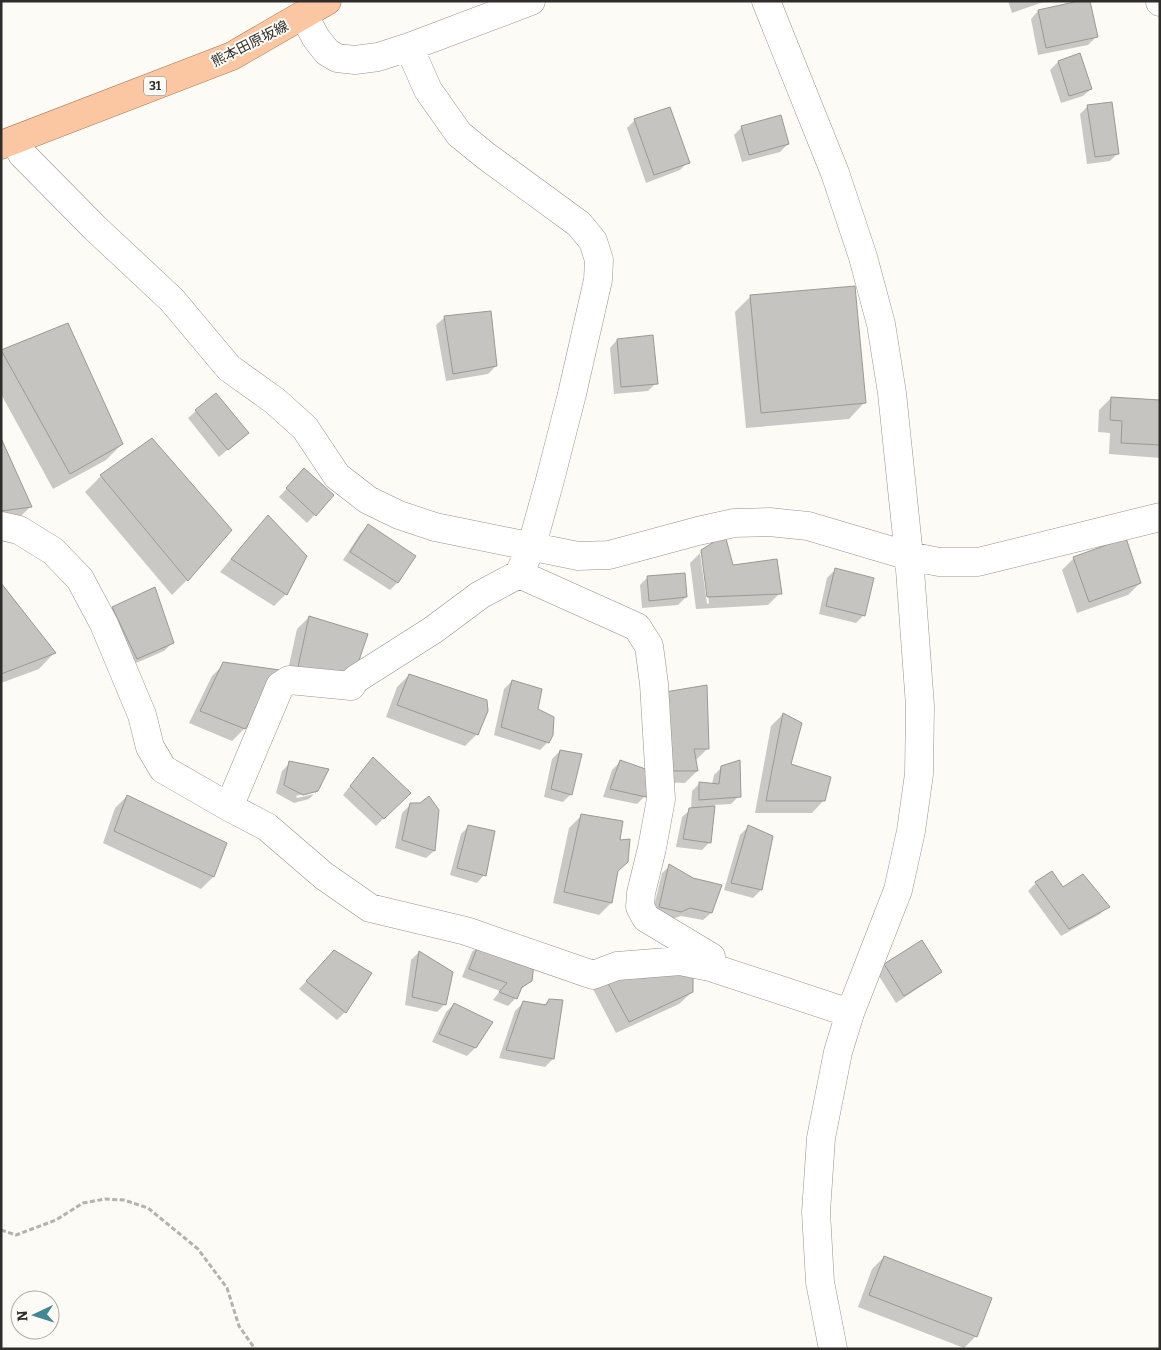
<svg xmlns="http://www.w3.org/2000/svg" width="1161" height="1350" viewBox="0 0 1161 1350" font-family="Bitter,'Noto Sans JP',serif">
<style>
.shadow{fill:#0003;fill-rule:evenodd}
.building{fill:#c6c4c0;stroke:#9b9994}
.lines{fill:none;stroke-linecap:round;stroke-linejoin:round}
.minor-casing{stroke:#95938f;stroke-width:29}
.major-casing{stroke:#b27851;stroke-width:29}
.path{stroke:#b3b2ae;stroke-width:3;stroke-dasharray:5 2.5;stroke-linecap:butt}
.minor{stroke:#fff;stroke-width:28}
.major{stroke:#fbc7a3;stroke-width:28}
.labels{text-anchor:middle;dominant-baseline:central;stroke-width:4;stroke-linejoin:round;paint-order:stroke}
.shield{fill:#fdfbf6;stroke:#6c6b68;stroke-width:1}
.shield-label{font-size:12px;font-weight:bold;fill:#2e2d2b}
.street-label{font-size:14px;fill:#2e2d2b;stroke:#fdfbf6}
</style>
<rect width="100%" height="100%" fill="#fdfbf6"/>
<path class="shadow" d="M 1008,1 L 1046,1 L 1012,13 Z
M 1038,11 L 1096,37 L 1088,45 L 1038,55 L 1031,19 Z
M 1080,55 L 1091,89 L 1083,96 L 1061,103 L 1050,70 L 1058,62 Z
M 1088,106 L 1118,153 L 1110,161 L 1087,164 L 1080,114 Z
M 635,120 L 688,162 L 680,170 L 646,183 L 627,128 Z
M 742,127 L 788,144 L 780,152 L 742,162 L 734,135 Z
M 751,296 L 864,403 L 849,419 L 746,428 L 735,312 Z
M 490,313 L 496,366 L 488,374 L 446,381 L 436,325 L 444,318 Z
M 617,340 L 656,383 L 648,391 L 614,394 L 610,348 Z
M 1,350 L 122,444 L 106,460 L 53,489 L 1,394 Z
M 1111,398 L 1160,401 L 1160,458 L 1109,454 L 1110,433 L 1098,432 L 1099,410 Z
M 196,411 L 247,433 L 219,457 L 188,418 Z
M 1,441 L 30,507 L 18,519 L 1,521 Z
M 101,476 L 187,580 L 172,595 L 85,492 Z
M 297,477 L 332,496 L 307,523 L 279,497 Z
M 368,526 L 397,583 L 390,590 L 343,560 L 360,534 Z
M 256,529 L 306,557 L 286,594 L 274,606 L 220,572 Z
M 702,551 L 732,567 L 780,593 L 768,605 L 696,609 L 690,563 ZM 700,553 L 703,553 L 709,603 L 707,604 Z
M 1074,558 L 1140,583 L 1128,595 L 1077,613 L 1062,570 Z
M 835,570 L 864,615 L 856,623 L 819,614 L 827,578 Z
M 648,577 L 686,597 L 678,605 L 642,608 L 640,585 Z
M 1,585 L 54,653 L 39,669 L 1,683 Z
M 154,589 L 172,643 L 164,651 L 129,666 L 105,616 L 112,609 Z
M 309,617 L 353,675 L 286,679 L 297,629 Z
M 224,664 L 284,672 L 244,729 L 232,741 L 189,723 L 212,676 Z
M 409,675 L 477,734 L 465,746 L 386,717 L 397,687 Z
M 512,681 L 537,709 L 548,742 L 540,750 L 494,735 L 504,689 Z
M 653,705 L 708,748 L 695,761 L 697,771 L 685,783 L 658,782 Z
M 783,714 L 789,765 L 824,800 L 812,813 L 755,813 L 771,726 Z
M 560,751 L 571,794 L 563,802 L 544,797 L 552,759 Z
M 373,758 L 409,793 L 376,826 L 343,795 Z
M 620,762 L 645,796 L 637,804 L 603,797 L 612,770 Z
M 290,763 L 317,791 L 315,794 L 315,791 L 296,796 L 297,798 L 314,794 L 309,799 L 294,803 L 276,793 L 282,771 Z
M 722,767 L 739,796 L 731,804 L 714,805 L 710,842 L 702,850 L 676,847 L 682,817 L 691,809 L 692,791 L 700,783 L 712,784 L 714,775 Z
M 127,796 L 225,843 L 213,877 L 201,889 L 103,843 L 115,808 Z
M 410,805 L 434,851 L 426,858 L 395,848 L 402,813 Z
M 581,816 L 618,841 L 617,871 L 611,903 L 599,915 L 553,903 L 569,828 Z
M 469,826 L 484,875 L 477,883 L 450,875 L 461,834 Z
M 748,827 L 772,836 L 761,890 L 753,898 L 724,890 L 740,835 Z
M 670,866 L 711,913 L 703,920 L 681,916 L 672,919 L 652,914 L 662,873 Z
M 1036,883 L 1108,906 L 1100,914 L 1061,936 L 1028,891 Z
M 480,945 L 531,981 L 519,991 L 516,998 L 508,1006 L 493,1000 L 500,991 L 462,977 L 472,952 Z
M 419,952 L 445,1004 L 437,1012 L 405,1005 L 411,960 Z
M 327,959 L 345,1012 L 337,1020 L 299,989 Z
M 885,965 L 940,972 L 932,979 L 896,1003 L 877,973 Z
M 605,977 L 692,992 L 679,1004 L 616,1033 L 593,989 Z
M 549,1000 L 553,1059 L 545,1067 L 499,1058 L 515,1011 L 523,1003 L 543,1006 Z
M 454,1004 L 475,1048 L 467,1056 L 432,1042 L 446,1012 Z
M 884,1257 L 976,1336 L 964,1348 L 858,1307 L 872,1269 Z"/>
<path class="building" d="M 1079,1 L 1090,1 L 1098,37 L 1046,48 L 1038,10 Z
M 1080,53 L 1092,89 L 1069,96 L 1058,61 Z
M 1112,102 L 1119,154 L 1095,157 L 1087,105 Z
M 670,107 L 690,163 L 654,175 L 634,119 Z
M 781,115 L 789,144 L 749,155 L 741,126 Z
M 855,286 L 866,403 L 761,413 L 750,295 Z
M 491,311 L 497,366 L 453,374 L 444,316 Z
M 68,323 L 123,444 L 70,474 L 1,350 Z
M 653,335 L 658,384 L 621,387 L 617,339 Z
M 216,393 L 249,433 L 228,450 L 195,410 Z
M 1111,397 L 1160,400 L 1160,445 L 1121,443 L 1122,421 L 1110,420 Z
M 1,438 L 32,507 L 1,511 Z
M 152,438 L 232,530 L 188,581 L 100,475 Z
M 304,468 L 334,495 L 316,516 L 286,488 Z
M 268,515 L 307,556 L 287,595 L 231,559 Z
M 368,524 L 416,556 L 398,583 L 350,552 Z
M 725,535 L 733,565 L 777,559 L 782,594 L 707,597 L 701,550 Z
M 1126,538 L 1141,583 L 1089,602 L 1073,557 Z
M 835,568 L 874,578 L 865,616 L 826,606 Z
M 685,573 L 687,597 L 649,601 L 647,576 Z
M 1,583 L 56,653 L 1,674 Z
M 155,587 L 174,643 L 137,659 L 112,607 Z
M 309,616 L 368,634 L 354,675 L 298,667 Z
M 223,662 L 287,671 L 245,729 L 200,711 Z
M 409,674 L 487,700 L 488,711 L 478,735 L 397,705 Z
M 512,680 L 542,689 L 538,709 L 554,717 L 553,735 L 549,743 L 501,727 Z
M 707,685 L 709,749 L 694,749 L 698,771 L 670,771 L 665,692 Z
M 783,713 L 802,723 L 791,764 L 831,777 L 825,801 L 766,801 Z
M 560,750 L 582,754 L 572,795 L 551,789 Z
M 373,757 L 411,793 L 384,819 L 350,786 Z
M 620,760 L 657,773 L 646,797 L 610,789 Z
M 740,760 L 741,797 L 699,800 L 699,782 L 719,784 L 721,766 Z
M 289,761 L 329,769 L 318,791 L 303,795 L 284,785 Z
M 127,795 L 227,843 L 214,877 L 114,831 Z
M 429,796 L 439,810 L 435,851 L 402,840 L 410,803 L 420,803 Z
M 715,806 L 711,843 L 683,839 L 689,808 Z
M 581,814 L 623,821 L 620,840 L 630,839 L 628,862 L 618,871 L 612,903 L 564,892 Z
M 468,825 L 495,831 L 486,876 L 457,868 Z
M 748,825 L 773,836 L 762,890 L 731,883 Z
M 669,864 L 693,878 L 722,885 L 712,913 L 690,908 L 681,912 L 659,907 Z
M 1052,871 L 1063,887 L 1083,874 L 1110,907 L 1069,929 L 1035,882 Z
M 922,940 L 942,972 L 904,996 L 884,964 Z
M 479,943 L 534,963 L 532,981 L 522,987 L 517,999 L 499,992 L 507,983 L 469,969 Z
M 334,950 L 372,973 L 346,1013 L 306,981 Z
M 419,951 L 453,972 L 446,1005 L 412,997 Z
M 676,964 L 693,972 L 693,992 L 629,1022 L 604,976 L 625,972 L 645,978 Z
M 549,999 L 563,1000 L 554,1059 L 506,1050 L 523,1001 L 546,1005 Z
M 454,1003 L 493,1022 L 476,1048 L 439,1034 Z
M 884,1256 L 992,1298 L 977,1337 L 869,1295 Z"/>
<g class="lines">
<defs>
<path id="minor" d="M 766,1 L 835,173 L 863,257 L 881,324 L 892,393 L 909,556 L 920,706 L 919,774 L 911,831 L 898,890 L 850,1013 L 838,1052 L 821,1138 L 816,1212 L 820,1282 L 833,1349
M 1160,1 L 1160,2
M 304,16 L 316,38 L 327,52 L 337,58 L 355,60 L 378,57 L 409,47 L 531,1
M 15,140 L 22,154 L 95,228 L 172,300 L 229,368 L 275,401 L 305,428 L 337,476 L 368,500 L 399,515 L 435,527 L 578,556 L 609,555 L 698,531 L 734,523 L 769,522 L 808,526 L 909,556 L 939,562 L 978,562 L 1160,517
M 1,526 L 19,530 L 53,551 L 80,579 L 104,624 L 142,715 L 150,747 L 163,769 L 229,807 L 280,686 L 289,680 L 351,686 L 356,679 L 433,630 L 480,595 L 519,574 L 532,545 L 550,480 L 572,394 L 598,280 L 599,260 L 593,241 L 579,224 L 486,156 L 459,134 L 428,90 L 409,47
M 519,574 L 637,627 L 649,646 L 654,684 L 661,799 L 652,848 L 641,893 L 640,907 L 646,918 L 711,957 L 710,967 L 850,1013
M 229,807 L 267,827 L 324,876 L 370,908 L 466,931 L 593,975 L 617,966 L 680,961 L 710,967"/>
<path id="major" d="M 1,145 L 232,56 L 327,1"/>
</defs>
<use href="#minor" class="minor-casing"/>
<use href="#major" class="major-casing"/>
<path class="path" d="M 1,1230 L 16,1235 L 56,1220 L 83,1203 L 105,1199 L 124,1200 L 148,1208 L 198,1249 L 227,1288 L 239,1326 L 255,1349"/>
<use href="#minor" class="minor"/>
<use href="#major" class="major"/>
</g>
<g class="labels">
<rect class="shield" x="144" y="76.5" width="22" height="19" rx="4"/>
<g class="shield-label">
<text x="155" y="86">31</text>
</g>
<g class="street-label">
<text transform="translate(250 44) rotate(-27)">熊本田原坂線</text>
</g>
</g>
<rect width="1161" height="1350" fill="none" stroke="#2e2d2b" stroke-width="5"/>
<g transform="translate(35 1315) rotate(266)"><circle r="24" fill="#fdfbf6" stroke="#aaa9a5"/>
<path d="M0-4L9 19L0 12L-9 19Z" fill="#428893"/>
<text y="-8" font-size="14" font-weight="bold" text-anchor="middle" fill="#2e2d2b">N</text>
</g>
</svg>
